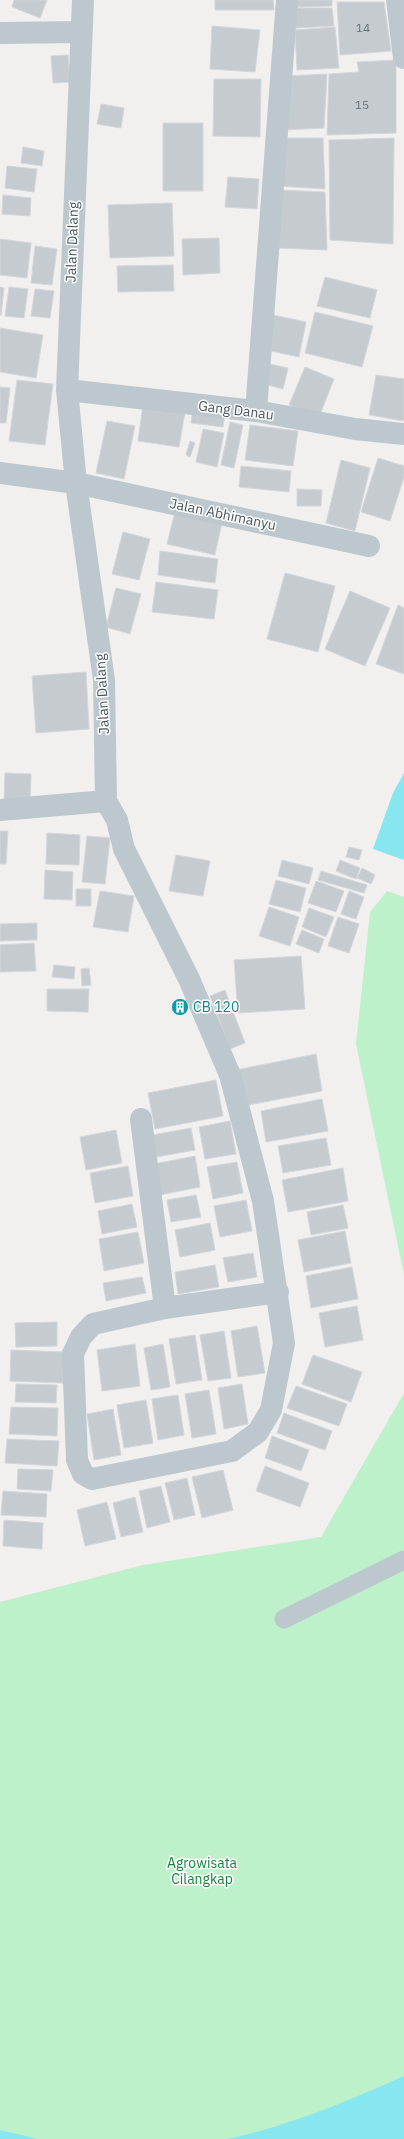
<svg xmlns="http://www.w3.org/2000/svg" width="404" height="2139" viewBox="0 0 404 2139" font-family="'IBM Plex Sans',sans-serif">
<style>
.green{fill:#bcf1ca}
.water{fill:#87e6ef}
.building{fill:#c6cbcf;stroke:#d3d6db}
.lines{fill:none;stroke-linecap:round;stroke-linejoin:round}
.lane{stroke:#bcc8ce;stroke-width:19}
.street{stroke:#bcc8ce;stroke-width:22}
.labels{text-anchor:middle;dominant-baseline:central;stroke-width:3;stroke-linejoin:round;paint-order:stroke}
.number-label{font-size:12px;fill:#66727a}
.street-label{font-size:14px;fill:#46555d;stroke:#fff}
.culture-label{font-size:14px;fill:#0d838f;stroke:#fff;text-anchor:start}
.park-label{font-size:14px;fill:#14823e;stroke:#fff}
</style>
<rect width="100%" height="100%" fill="#f2efef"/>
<path class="green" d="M 387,891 L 404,897 L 404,1275 L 356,1044 L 370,912 Z
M 404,1393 L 404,2139 L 0,2139 L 0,1602 L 143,1565 L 321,1537 Z"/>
<path class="water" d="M 404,773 L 404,860 L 373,849 L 393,793 Z
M 404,2076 L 404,2139 L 227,2139 C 289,2126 346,2102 404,2076 Z
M 0,2130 L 38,2139 L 0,2139 Z"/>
<path class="building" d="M 14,0 L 47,0 L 40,18 L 12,7 Z
M 215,0 L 273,0 L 274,10 L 215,10 Z
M 297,0 L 332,0 L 332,6 L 297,7 Z
M 337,2 L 384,2 L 391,51 L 340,55 Z
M 294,8 L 332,8 L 334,26 L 295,28 Z
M 212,26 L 260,30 L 255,72 L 210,69 Z
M 335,27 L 339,68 L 297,70 L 295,30 Z
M 68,55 L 70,82 L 53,83 L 51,56 Z
M 396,60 L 396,133 L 327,135 L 329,74 L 359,72 L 357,62 Z
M 327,74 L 324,128 L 284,130 L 286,76 Z
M 214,79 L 261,79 L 260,137 L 213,136 Z
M 101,104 L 124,108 L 121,128 L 97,124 Z
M 163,123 L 203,123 L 203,191 L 163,191 Z
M 283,138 L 323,138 L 325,189 L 278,186 Z
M 394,138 L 393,244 L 330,240 L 329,140 Z
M 23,147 L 44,151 L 42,166 L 21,163 Z
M 7,166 L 37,169 L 34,192 L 5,188 Z
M 228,177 L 259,179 L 257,209 L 225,207 Z
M 278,190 L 325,192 L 327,250 L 277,248 Z
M 3,195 L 31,198 L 30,216 L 2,214 Z
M 172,203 L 174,256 L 110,258 L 108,205 Z
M 219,238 L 220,273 L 183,275 L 182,239 Z
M 0,239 L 31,243 L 27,278 L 0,275 Z
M 35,246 L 57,249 L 52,285 L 31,283 Z
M 173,265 L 174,291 L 118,292 L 117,266 Z
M 325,277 L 377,290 L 370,318 L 317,306 Z
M 0,287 L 4,288 L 1,315 L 0,315 Z
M 9,287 L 28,289 L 24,318 L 5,316 Z
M 35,289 L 54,291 L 50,318 L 31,316 Z
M 315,312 L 373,326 L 362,367 L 305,353 Z
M 273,315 L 306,322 L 299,357 L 266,350 Z
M 0,328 L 43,335 L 36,378 L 0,372 Z
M 269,364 L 288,368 L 283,389 L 264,384 Z
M 305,367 L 334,379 L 319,417 L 289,405 Z
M 376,375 L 404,379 L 404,421 L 369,415 Z
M 17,380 L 53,384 L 45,445 L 9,441 Z
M 0,387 L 10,388 L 6,423 L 0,423 Z
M 143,405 L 185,412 L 179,447 L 138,441 Z
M 193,409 L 225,414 L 223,427 L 191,423 Z
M 107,421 L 135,426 L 124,479 L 96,473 Z
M 230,422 L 243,425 L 234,468 L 221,465 Z
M 250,425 L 298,431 L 293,466 L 245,460 Z
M 203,429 L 224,433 L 217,467 L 196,462 Z
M 190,441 L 195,443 L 190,457 L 186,455 Z
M 378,458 L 404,466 L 404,477 L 390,521 L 361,512 Z
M 341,460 L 370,468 L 355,531 L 326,523 Z
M 241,466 L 291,471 L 289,492 L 239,487 Z
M 297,489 L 322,490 L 321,506 L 297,506 Z
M 175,512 L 222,522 L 215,555 L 167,544 Z
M 123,532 L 150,539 L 139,580 L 112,574 Z
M 160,551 L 218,559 L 215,583 L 158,575 Z
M 285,573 L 335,586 L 318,652 L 267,639 Z
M 156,582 L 218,590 L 214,619 L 152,612 Z
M 116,588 L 141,594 L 130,634 L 106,627 Z
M 350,591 L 390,608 L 365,666 L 325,649 Z
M 398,605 L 404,608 L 404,674 L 376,664 Z
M 86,672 L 89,729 L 36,733 L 32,676 Z
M 5,773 L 31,774 L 30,802 L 4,801 Z
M 0,831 L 8,831 L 6,864 L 0,864 Z
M 47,833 L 80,835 L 79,865 L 46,864 Z
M 87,836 L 110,838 L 105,884 L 82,882 Z
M 349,847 L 362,850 L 359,860 L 346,857 Z
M 176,855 L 210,861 L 203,896 L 169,891 Z
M 282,860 L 313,868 L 309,884 L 278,876 Z
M 340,860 L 360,868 L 356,879 L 336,871 Z
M 362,868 L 375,875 L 371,884 L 357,878 Z
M 45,870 L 73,872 L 72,900 L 44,899 Z
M 321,871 L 367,885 L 364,893 L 318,880 Z
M 276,880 L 306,888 L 300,912 L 269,904 Z
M 316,881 L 344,891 L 336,912 L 308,903 Z
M 76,889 L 91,889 L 91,906 L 76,906 Z
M 100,891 L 134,896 L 128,932 L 93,927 Z
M 349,891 L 364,897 L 356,919 L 341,914 Z
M 269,907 L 299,917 L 290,946 L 259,936 Z
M 309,908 L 334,917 L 326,937 L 302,927 Z
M 338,917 L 359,924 L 349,953 L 328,946 Z
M 37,923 L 37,940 L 0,941 L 0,924 Z
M 302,930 L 324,939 L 319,953 L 296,944 Z
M 34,943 L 36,971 L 0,972 L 0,945 Z
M 301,956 L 305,1009 L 238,1013 L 234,960 Z
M 54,965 L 75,967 L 74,979 L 52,977 Z
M 89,968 L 91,985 L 82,986 L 81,969 Z
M 47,989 L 89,989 L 88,1012 L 47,1011 Z
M 225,990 L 245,1043 L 230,1049 L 210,996 Z
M 178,999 L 187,1001 L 183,1015 L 174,1012 Z
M 316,1054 L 322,1091 L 243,1106 L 236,1070 Z
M 216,1080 L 223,1116 L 155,1129 L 148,1093 Z
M 322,1099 L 328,1131 L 266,1142 L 261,1111 Z
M 230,1121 L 236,1154 L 205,1159 L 199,1127 Z
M 191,1128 L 195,1150 L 151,1158 L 147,1136 Z
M 116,1130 L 122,1163 L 86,1170 L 80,1137 Z
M 326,1138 L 331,1165 L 283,1173 L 278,1146 Z
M 195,1156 L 200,1187 L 160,1195 L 154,1164 Z
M 237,1162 L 243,1193 L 213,1199 L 207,1167 Z
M 128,1166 L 133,1196 L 95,1203 L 90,1173 Z
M 343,1168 L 348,1201 L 288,1212 L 282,1180 Z
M 196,1195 L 201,1217 L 171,1222 L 167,1200 Z
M 246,1200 L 252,1231 L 220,1237 L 214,1206 Z
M 132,1204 L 137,1227 L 102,1234 L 98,1211 Z
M 343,1205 L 348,1228 L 311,1235 L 307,1212 Z
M 210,1223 L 215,1250 L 180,1257 L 175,1230 Z
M 345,1231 L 351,1263 L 304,1272 L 298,1240 Z
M 138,1232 L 144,1263 L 104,1271 L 99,1239 Z
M 253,1253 L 257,1277 L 228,1282 L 223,1258 Z
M 215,1265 L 219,1287 L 178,1294 L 175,1272 Z
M 352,1267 L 358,1299 L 311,1308 L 306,1276 Z
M 142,1277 L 146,1293 L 106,1301 L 103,1283 Z
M 357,1306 L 363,1340 L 325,1347 L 319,1313 Z
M 57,1322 L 57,1346 L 16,1347 L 15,1323 Z
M 257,1326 L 265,1373 L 238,1377 L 231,1331 Z
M 224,1331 L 231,1378 L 208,1381 L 200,1335 Z
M 195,1335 L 202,1380 L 176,1384 L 169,1339 Z
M 135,1344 L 140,1386 L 102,1391 L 97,1350 Z
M 163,1344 L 170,1387 L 151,1390 L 144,1348 Z
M 11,1350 L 64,1352 L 63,1383 L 10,1381 Z
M 313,1355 L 362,1372 L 351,1402 L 302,1384 Z
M 16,1384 L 57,1385 L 56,1403 L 15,1402 Z
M 242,1384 L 248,1424 L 224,1429 L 218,1388 Z
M 296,1386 L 347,1404 L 339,1426 L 287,1408 Z
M 209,1390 L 216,1434 L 192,1438 L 185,1394 Z
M 178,1395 L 184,1435 L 158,1440 L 152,1399 Z
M 146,1400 L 153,1443 L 124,1448 L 117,1405 Z
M 11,1407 L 58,1408 L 57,1436 L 9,1434 Z
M 113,1409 L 121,1455 L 94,1460 L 87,1414 Z
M 284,1413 L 332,1431 L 325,1450 L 277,1433 Z
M 272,1436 L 309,1450 L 301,1471 L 265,1458 Z
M 7,1439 L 59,1441 L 57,1466 L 5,1463 Z
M 265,1466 L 309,1483 L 300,1507 L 256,1491 Z
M 18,1469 L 53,1470 L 51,1491 L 17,1489 Z
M 223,1470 L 233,1510 L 202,1518 L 192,1477 Z
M 187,1478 L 195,1515 L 174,1520 L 165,1483 Z
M 161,1486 L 170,1522 L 147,1528 L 139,1491 Z
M 3,1491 L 47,1494 L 46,1517 L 1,1515 Z
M 135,1497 L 143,1532 L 121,1537 L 113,1503 Z
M 107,1502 L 116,1539 L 85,1546 L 77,1510 Z
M 4,1520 L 43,1523 L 42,1549 L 3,1546 Z"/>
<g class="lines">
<path class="lane" d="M 284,1619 L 404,1560"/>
<path class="street" d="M 83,0 L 67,390 L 76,483 L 104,680 L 106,801 L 117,820 L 124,849 L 189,979 L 230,1075 L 263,1201 L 284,1343 L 271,1410 L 258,1432 L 232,1451 L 92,1479 L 83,1474 L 77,1460 L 73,1354 L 81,1337 L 93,1324 L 165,1308 L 278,1292
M 397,0 L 404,58
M 0,33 L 81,32
M 67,390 L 256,411 L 355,429 L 404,434
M 256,411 L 287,0
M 0,473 L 76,483 L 369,546
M 0,810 L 106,801
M 141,1119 L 165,1308"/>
</g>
<defs>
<symbol id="building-disc" viewBox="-11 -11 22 22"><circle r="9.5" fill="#0f9aa8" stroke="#fff"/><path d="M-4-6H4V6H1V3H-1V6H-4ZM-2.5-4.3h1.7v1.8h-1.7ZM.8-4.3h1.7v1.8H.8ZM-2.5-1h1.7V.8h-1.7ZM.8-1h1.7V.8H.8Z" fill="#fff"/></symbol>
</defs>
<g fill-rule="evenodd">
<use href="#building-disc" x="170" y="997" width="20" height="20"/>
</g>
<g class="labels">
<g class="number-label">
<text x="363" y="27">14</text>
<text x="362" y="104">15</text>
</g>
<g class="street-label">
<text transform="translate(72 242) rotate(-88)">Jalan Dalang</text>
<text transform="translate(236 410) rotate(7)">Gang Danau</text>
<text transform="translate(223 514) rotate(12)">Jalan Abhimanyu</text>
<text transform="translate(102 694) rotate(-93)">Jalan Dalang</text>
</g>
<g class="culture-label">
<text x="193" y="1007">CB 120</text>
</g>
<g class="park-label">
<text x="202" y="1863">Agrowisata<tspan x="202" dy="16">Cilangkap</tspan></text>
</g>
</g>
</svg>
